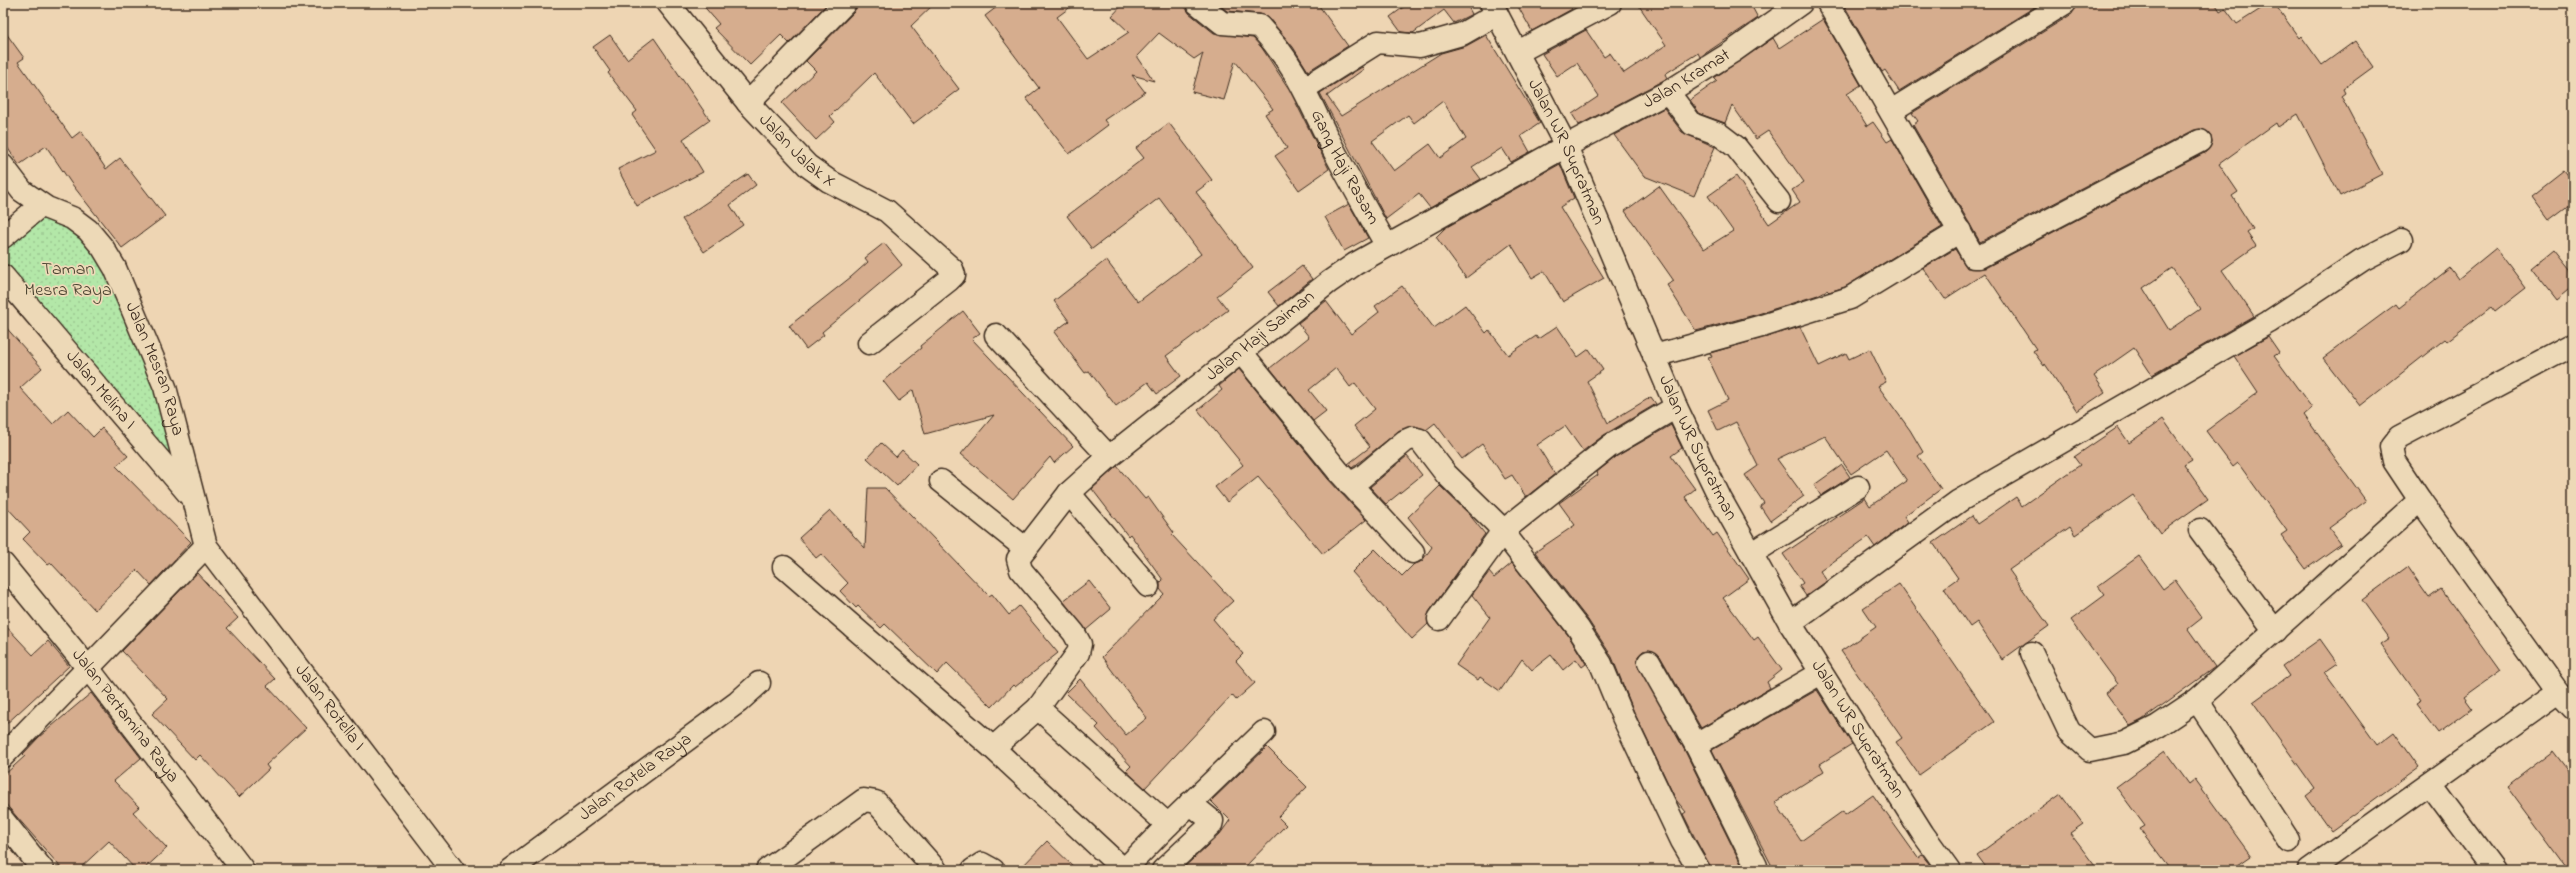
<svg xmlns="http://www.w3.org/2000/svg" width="2576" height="873" viewBox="0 0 2576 873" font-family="'Indie Flower',sans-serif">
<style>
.park{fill:url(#park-dots);stroke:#778863}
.building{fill:#d6ad8e;stroke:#3b2a1e;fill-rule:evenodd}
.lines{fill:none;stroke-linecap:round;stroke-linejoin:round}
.minor-casing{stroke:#3b2a1e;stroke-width:25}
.tertiary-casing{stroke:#3b2a1e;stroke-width:25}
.minor{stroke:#edd9b7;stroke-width:22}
.tertiary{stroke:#edd9b7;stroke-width:22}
.labels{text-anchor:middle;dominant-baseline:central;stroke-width:3.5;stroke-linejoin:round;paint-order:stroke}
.street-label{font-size:18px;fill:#3b2a1e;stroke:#edd9b7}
.park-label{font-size:18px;fill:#4d4633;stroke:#edd9b7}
</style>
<defs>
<pattern id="park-dots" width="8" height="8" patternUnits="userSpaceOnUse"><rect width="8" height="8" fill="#b3e7a8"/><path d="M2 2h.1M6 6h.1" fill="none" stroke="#9bc690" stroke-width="1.8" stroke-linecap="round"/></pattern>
</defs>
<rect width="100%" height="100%" fill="#eed5b3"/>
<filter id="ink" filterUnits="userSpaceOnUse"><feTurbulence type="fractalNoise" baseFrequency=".025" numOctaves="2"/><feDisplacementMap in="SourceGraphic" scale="8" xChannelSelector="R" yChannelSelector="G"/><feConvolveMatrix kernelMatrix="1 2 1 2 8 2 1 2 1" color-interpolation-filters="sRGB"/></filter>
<g filter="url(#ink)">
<path class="park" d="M 47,208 L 103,248 L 197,503 L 3,276 L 3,239 Z"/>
<path class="building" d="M 701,3 L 828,3 L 789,43 L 781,35 L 750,65 L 714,28 L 719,24 Z
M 857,3 L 935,3 L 911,26 L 959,89 L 913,124 L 874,73 L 830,116 L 835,122 L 816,140 L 782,103 L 816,71 L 806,61 L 854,12 Z
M 1002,3 L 1076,3 L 1057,17 L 1088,59 L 1129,32 L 1112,16 L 1124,3 L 1185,3 L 1189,13 L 1214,33 L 1253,38 L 1262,48 L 1289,89 L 1329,169 L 1299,190 L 1275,156 L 1287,148 L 1265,114 L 1273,109 L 1235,61 L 1224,100 L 1192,92 L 1203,53 L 1194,59 L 1159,33 L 1137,56 L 1154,81 L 1132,75 L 1145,92 L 1104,120 L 1108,125 L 1069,154 L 1026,98 L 1039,88 L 985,16 Z
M 1217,3 L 1317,3 L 1348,46 L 1308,71 L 1293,47 L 1268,17 L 1260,14 L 1227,11 Z
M 1409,3 L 1466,3 L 1472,14 L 1454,23 L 1444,10 L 1413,33 L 1401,32 L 1390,17 Z
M 1516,3 L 1568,3 L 1572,9 L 1532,31 Z
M 1637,3 L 1750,3 L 1758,18 L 1700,57 L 1698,53 L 1665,74 L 1667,78 L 1662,81 L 1579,125 L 1572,114 L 1599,96 L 1577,63 L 1557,76 L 1542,54 L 1586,30 L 1604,57 L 1610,53 L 1624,73 L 1666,45 Z
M 1848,3 L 2041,3 L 1899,91 L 1885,70 L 1882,72 L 1844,5 Z
M 2077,3 L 2215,3 L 2220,11 L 2225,8 L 2237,24 L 2270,3 L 2274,3 L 2299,38 L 2301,36 L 2322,65 L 2355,41 L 2373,67 L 2343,89 L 2345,93 L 2341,96 L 2382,174 L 2340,196 L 2298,114 L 2278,127 L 2276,123 L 2219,164 L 2238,192 L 2232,196 L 2253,229 L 2247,233 L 2256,246 L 2222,270 L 2254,316 L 2152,375 L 2134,348 L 2094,376 L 2105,392 L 2077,411 L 2045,364 L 2044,366 L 2033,351 L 2036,349 L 1985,273 L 1945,299 L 1923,268 L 1955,249 L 1967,268 L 1985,268 L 2206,152 L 2212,142 L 2211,135 L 2201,129 L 2194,130 L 1980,242 L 1913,125 L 1918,121 L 1912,113 L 2072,14 ZM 2172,268 L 2200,309 L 2169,330 L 2143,288 Z
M 1823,19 L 1861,85 L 1847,94 L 1867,126 L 1873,122 L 1887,142 L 1892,139 L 1942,227 L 1845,287 L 1829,292 L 1827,290 L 1818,295 L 1758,314 L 1696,331 L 1667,285 L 1674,281 L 1625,211 L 1659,186 L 1704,249 L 1733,231 L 1708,196 L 1736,176 L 1769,224 L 1800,202 L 1792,190 L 1804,182 L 1768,131 L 1756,139 L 1732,105 L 1725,123 L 1700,114 L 1690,100 L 1717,81 L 1714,78 L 1773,38 L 1779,48 Z
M 3,29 L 24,58 L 18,62 L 72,138 L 81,131 L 106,169 L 120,158 L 165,216 L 122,248 L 71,183 L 46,146 L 19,165 L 3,141 Z
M 610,35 L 627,59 L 654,38 L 710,120 L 683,139 L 703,172 L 637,206 L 618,169 L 656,150 L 632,115 L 637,111 L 608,73 L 610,71 L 593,47 Z
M 1486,35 L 1540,123 L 1521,136 L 1530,152 L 1511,162 L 1502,148 L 1472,167 L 1481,179 L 1430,208 L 1419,194 L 1386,219 L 1320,93 L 1362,67 L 1364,69 L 1327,96 L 1341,116 L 1441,53 L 1466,46 ZM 1443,101 L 1466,139 L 1440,158 L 1430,144 L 1394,171 L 1372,141 L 1408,115 L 1414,123 Z
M 1664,108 L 1682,132 L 1715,147 L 1694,196 L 1644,176 L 1614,135 Z
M 1169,123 L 1212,180 L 1196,192 L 1253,268 L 1217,296 L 1228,310 L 1166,356 L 1181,376 L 1157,394 L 1148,382 L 1116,406 L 1089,371 L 1085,373 L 1054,332 L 1069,321 L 1054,301 L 1106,260 L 1138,302 L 1201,254 L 1159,198 L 1092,249 L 1067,216 L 1144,158 L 1136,148 Z
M 1560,164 L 1574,198 L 1560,207 L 1604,278 L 1563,302 L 1544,271 L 1532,278 L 1511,244 L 1466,278 L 1436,237 L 1445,228 Z
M 2564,171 L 2573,183 L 2573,201 L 2549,219 L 2532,196 Z
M 748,174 L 756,185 L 730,205 L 743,225 L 704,252 L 682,219 Z
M 1349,204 L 1368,238 L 1344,251 L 1325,217 Z
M 884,243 L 902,265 L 822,332 L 824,335 L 806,349 L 789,326 L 851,277 L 868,262 L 865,258 Z
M 2496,248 L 2526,288 L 2495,312 L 2491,307 L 2447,341 L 2445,339 L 2360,406 L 2323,358 L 2396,304 L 2399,308 L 2450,268 L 2458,279 Z
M 2553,250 L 2573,275 L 2573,286 L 2556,300 L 2531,268 Z
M 1302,266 L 1312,279 L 1279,306 L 1268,292 Z
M 1402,286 L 1434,328 L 1465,305 L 1486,333 L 1489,330 L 1508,355 L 1536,336 L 1538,339 L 1557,326 L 1578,357 L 1589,349 L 1603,370 L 1587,381 L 1608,423 L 1651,397 L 1656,404 L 1604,435 L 1583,451 L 1565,426 L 1537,445 L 1555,474 L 1526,497 L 1512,475 L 1505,479 L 1482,444 L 1462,459 L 1435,423 L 1426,430 L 1415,426 L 1400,430 L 1352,468 L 1348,464 L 1370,447 L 1354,426 L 1375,409 L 1355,383 L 1350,387 L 1336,368 L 1309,390 L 1326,411 L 1313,421 L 1270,368 L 1309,337 L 1298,323 L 1326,301 L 1351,334 L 1379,312 L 1375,306 Z
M 963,311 L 980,333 L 972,339 L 1073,446 L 1054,463 L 1050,457 L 1013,499 L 961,454 L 994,415 L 925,434 L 913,390 L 899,401 L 883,381 L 902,365 L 901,364 L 921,348 L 920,346 Z
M 3,324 L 42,368 L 20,388 L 53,424 L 68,410 L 93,437 L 102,428 L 128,456 L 116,466 L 191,542 L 151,585 L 137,570 L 95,610 L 51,563 L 48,565 L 23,539 L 30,532 L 3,503 Z
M 1800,327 L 1819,366 L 1846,353 L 1849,359 L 1870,349 L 1886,382 L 1878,386 L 1910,430 L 1923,452 L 1918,456 L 1941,489 L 1904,516 L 1908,522 L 1875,547 L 1868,537 L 1820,571 L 1827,581 L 1806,596 L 1799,586 L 1803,583 L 1783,554 L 1865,498 L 1870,506 L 1907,481 L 1886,450 L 1851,474 L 1825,436 L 1777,459 L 1804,496 L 1770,521 L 1760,506 L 1764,503 L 1745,475 L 1758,466 L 1736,422 L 1718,431 L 1708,410 L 1728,400 L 1708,358 L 1712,357 L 1710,353 Z
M 2268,337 L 2279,353 L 2274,356 L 2312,408 L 2304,415 L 2366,501 L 2329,528 L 2341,544 L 2306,569 L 2281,535 L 2287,531 L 2238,463 L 2233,467 L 2206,431 L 2258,392 L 2234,356 Z
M 1239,369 L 1328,479 L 1366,520 L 1323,554 L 1258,477 L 1227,502 L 1215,487 L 1243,465 L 1198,410 L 1222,390 L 1219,386 Z
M 2163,419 L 2192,460 L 2184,465 L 2208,499 L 2160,533 L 2133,495 L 2075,535 L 2070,527 L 2009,570 L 2049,626 L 2002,660 L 1977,622 L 1970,627 L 1944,588 L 1958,578 L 1933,543 L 1972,516 L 1977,524 L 2016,497 L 2022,506 L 2080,465 L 2074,457 L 2118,427 L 2129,443 Z
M 1671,425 L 1682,448 L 1671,456 L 1695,489 L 1685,497 L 1713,536 L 1717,533 L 1749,579 L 1723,598 L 1754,640 L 1758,637 L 1782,670 L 1767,682 L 1770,688 L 1701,728 L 1660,656 L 1649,650 L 1643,651 L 1638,656 L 1637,662 L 1685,751 L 1744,870 L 1711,870 L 1683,814 L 1686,812 L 1676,800 L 1634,712 L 1612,657 L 1588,620 L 1535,552 L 1575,525 L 1559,503 L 1598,475 L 1597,472 L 1617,456 Z
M 881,443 L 896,457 L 902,450 L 917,464 L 897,486 L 867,458 Z
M 1407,456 L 1422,475 L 1386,504 L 1370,487 Z
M 1842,465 L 1850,477 L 1821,496 L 1814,485 Z
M 1117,466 L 1145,499 L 1148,497 L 1174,533 L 1172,535 L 1233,601 L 1213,619 L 1243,654 L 1236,661 L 1255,683 L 1236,700 L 1232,695 L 1145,788 L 1126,771 L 1131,766 L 1096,728 L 1099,725 L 1066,693 L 1080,679 L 1126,735 L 1147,718 L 1102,657 L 1164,594 L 1160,589 L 1160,583 L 1163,580 L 1130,534 L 1128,536 L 1092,489 Z
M 1440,486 L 1468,513 L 1485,534 L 1429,612 L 1428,624 L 1412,639 L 1352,572 L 1375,549 L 1402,576 L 1414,564 L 1422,561 L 1432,547 L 1408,517 Z
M 868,488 L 885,488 L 989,596 L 992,594 L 1009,615 L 1019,606 L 1058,653 L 1015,687 L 1013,685 L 992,707 L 947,663 L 937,674 L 885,624 L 881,628 L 858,606 L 856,608 L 840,591 L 848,583 L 821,554 L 816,558 L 799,538 L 830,510 L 865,548 Z
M 2139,556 L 2163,589 L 2175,580 L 2202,618 L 2188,629 L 2215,667 L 2142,720 L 2130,726 L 2106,693 L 2118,684 L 2071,620 L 2105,595 L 2098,586 Z
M 1512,563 L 1568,635 L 1586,664 L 1582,667 L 1576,659 L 1563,670 L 1551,655 L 1532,670 L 1522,659 L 1500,691 L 1480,677 L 1478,680 L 1456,665 L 1490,617 L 1472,595 L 1489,572 L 1494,578 Z
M 2407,567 L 2429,598 L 2441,589 L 2500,671 L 2464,697 L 2472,708 L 2438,733 L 2416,704 L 2421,701 L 2381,645 L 2390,639 L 2362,600 Z
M 197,573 L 238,618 L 227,628 L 275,679 L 267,686 L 306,728 L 266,765 L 269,769 L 239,797 L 200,755 L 195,760 L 152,714 L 168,699 L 122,651 Z
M 1089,581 L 1111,609 L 1086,630 L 1063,601 Z
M 1899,584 L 1994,722 L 1919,775 L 1896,742 L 1902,738 L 1841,651 L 1876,627 L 1863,608 Z
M 3,623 L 33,655 L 48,641 L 69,666 L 3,727 Z
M 2320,639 L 2337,663 L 2324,672 L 2377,745 L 2394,732 L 2419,767 L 2331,831 L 2306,796 L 2315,789 L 2253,702 L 2289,676 L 2282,666 Z
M 1817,690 L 1852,744 L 1820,764 L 1824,771 L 1775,802 L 1801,841 L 1843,811 L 1845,815 L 1873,795 L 1918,858 L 1922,855 L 1934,870 L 1774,870 L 1712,750 Z
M 91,693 L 141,758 L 114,781 L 139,807 L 133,812 L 167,848 L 143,870 L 136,870 L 109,841 L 78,870 L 63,870 L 3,801 L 3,776 L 25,756 L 23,754 L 39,737 Z
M 1267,747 L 1307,787 L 1278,817 L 1286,825 L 1242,870 L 1181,870 L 1220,834 L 1230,820 L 1211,801 Z
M 2165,751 L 2189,784 L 2195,779 L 2251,856 L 2231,870 L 2171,870 L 2140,829 L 2145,826 L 2116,787 Z
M 2553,751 L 2573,777 L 2573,870 L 2569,870 L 2507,786 Z
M 2061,794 L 2083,824 L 2070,833 L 2098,870 L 1988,870 L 1977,855 Z
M 1047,841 L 1077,870 L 1019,870 Z"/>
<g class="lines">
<defs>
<g id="minor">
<path id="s1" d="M 668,3 L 748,103 L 808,166 L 829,181 L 887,211 L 952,269 L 954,275 L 949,280 L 869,343"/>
<path id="s2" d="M 1197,3 L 1222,23 L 1259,26 C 1296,65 1308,99 1331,145 C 1349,179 1368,213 1387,246"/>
<path d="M 1828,3 L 1974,257 L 1979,257 L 2200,141"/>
<path d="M 1518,52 L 1610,3"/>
<path d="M 1305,88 L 1378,42 L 1420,46 L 1462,34 L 1497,14"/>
<path d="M 1668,92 L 1692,124 L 1719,134 L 1736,147 L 1779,201"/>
<path d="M 748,103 L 845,3"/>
<path d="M 1891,111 L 2065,3"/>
<path id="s3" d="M 3,166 L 22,191 L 47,208 L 72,218 L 88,230 L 103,248 L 115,268 L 165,387 L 206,546 L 453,870"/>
<path d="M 3,237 L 41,205"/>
<path id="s4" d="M 3,276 L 193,499"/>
<path id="s5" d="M 996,335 L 1109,457 L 1329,282 L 1355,264 L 1566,146 L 1668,92 L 1732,52 L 1801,3"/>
<path d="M 1241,352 L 1338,471 L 1413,552"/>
<path d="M 1654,356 L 1762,326 L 1850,298 L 1960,231"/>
<path d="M 1109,457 L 1069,493 L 1018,559 L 1021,570 L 1074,633 L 1080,644 L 1078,653 L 1038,708 L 993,748 L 1124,870"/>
<path d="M 941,481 L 1026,549"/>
<path d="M 1349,484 L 1362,477 L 1405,441 L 1412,438 L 1420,440 L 1446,474 L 1496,523 L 1578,628 L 1601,664 L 1623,717 L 1682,841 L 1699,870"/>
<path d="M 1069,493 L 1148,586"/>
<path d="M 2420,500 L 2558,692 L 2573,708"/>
<path d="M 2200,530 L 2275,631"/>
<path d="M 1751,554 L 1858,487"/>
<path id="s6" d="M 3,564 L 88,668 L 243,870"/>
<path d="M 784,567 L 993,748"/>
<path d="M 1439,619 L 1503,531 L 1610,446 L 1676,407"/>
<path d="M 1790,623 L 1959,501 L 2269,322 L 2362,260 L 2401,240"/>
<path d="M 2032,653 L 2069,731 L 2090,750 L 2124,743 L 2158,726 L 2197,700 L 2420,500 L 2394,461 L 2391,447 L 2399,437 L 2573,345"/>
<path d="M 1649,662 L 1696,745 L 1756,866"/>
<path d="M 2197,700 L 2289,841"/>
<path d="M 1038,708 L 1168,825 L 1264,732"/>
<path d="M 1696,745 L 1821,673"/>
<path d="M 3,756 L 206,546"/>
<path d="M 2430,784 L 2494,870"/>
<path d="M 3,820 L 43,870"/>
<path id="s7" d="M 510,870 L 738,702 L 759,683"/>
<path d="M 767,870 L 864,800 L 876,802 L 936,870"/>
<path d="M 973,870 L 982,864 L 993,870"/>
<path d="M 1124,870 L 1168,825"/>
<path d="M 1163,870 L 1211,825 L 1212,821 L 1190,803"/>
<path d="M 2309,870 L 2558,692"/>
</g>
<g id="tertiary">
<path id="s8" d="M 1491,3 L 1566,146 L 1676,407 L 1720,498 L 1790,623 L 1923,834 L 1949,870"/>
</g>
</defs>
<use href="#minor" class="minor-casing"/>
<use href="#tertiary" class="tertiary-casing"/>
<use href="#minor" class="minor"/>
<use href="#tertiary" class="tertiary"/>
</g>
</g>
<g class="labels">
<g class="street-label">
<text stroke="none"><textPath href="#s5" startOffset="859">Jalan Kramat</textPath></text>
<text stroke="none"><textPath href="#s1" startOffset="197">Jalan Jalak X</textPath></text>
<text stroke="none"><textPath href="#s8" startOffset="167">Jalan WR Supratman</textPath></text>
<text stroke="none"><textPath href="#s2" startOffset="235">Gang Haji Rasam</textPath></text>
<text stroke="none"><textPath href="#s5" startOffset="360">Jalan Haji Saiman</textPath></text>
<text stroke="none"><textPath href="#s3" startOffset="264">Jalan Mesran Raya</textPath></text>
<text stroke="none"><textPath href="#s4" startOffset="150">Jalan Melina I</textPath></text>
<text stroke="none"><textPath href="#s8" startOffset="491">Jalan WR Supratman</textPath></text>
<text stroke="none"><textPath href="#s3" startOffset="652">Jalan Rotella I</textPath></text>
<text stroke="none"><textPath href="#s6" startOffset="195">Jalan Pertamina Raya</textPath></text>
<text stroke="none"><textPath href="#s8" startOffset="815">Jalan WR Supratman</textPath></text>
<text stroke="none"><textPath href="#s7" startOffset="156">Jalan Rotela Raya</textPath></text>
</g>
<g class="park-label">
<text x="68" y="270">Taman<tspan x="68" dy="21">Mesra Raya</tspan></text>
</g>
</g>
<rect width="2576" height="873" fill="none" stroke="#edd9b7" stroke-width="16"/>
<rect x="8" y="8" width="2560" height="857" fill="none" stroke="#3b2a1e" stroke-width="1.5" filter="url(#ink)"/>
</svg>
